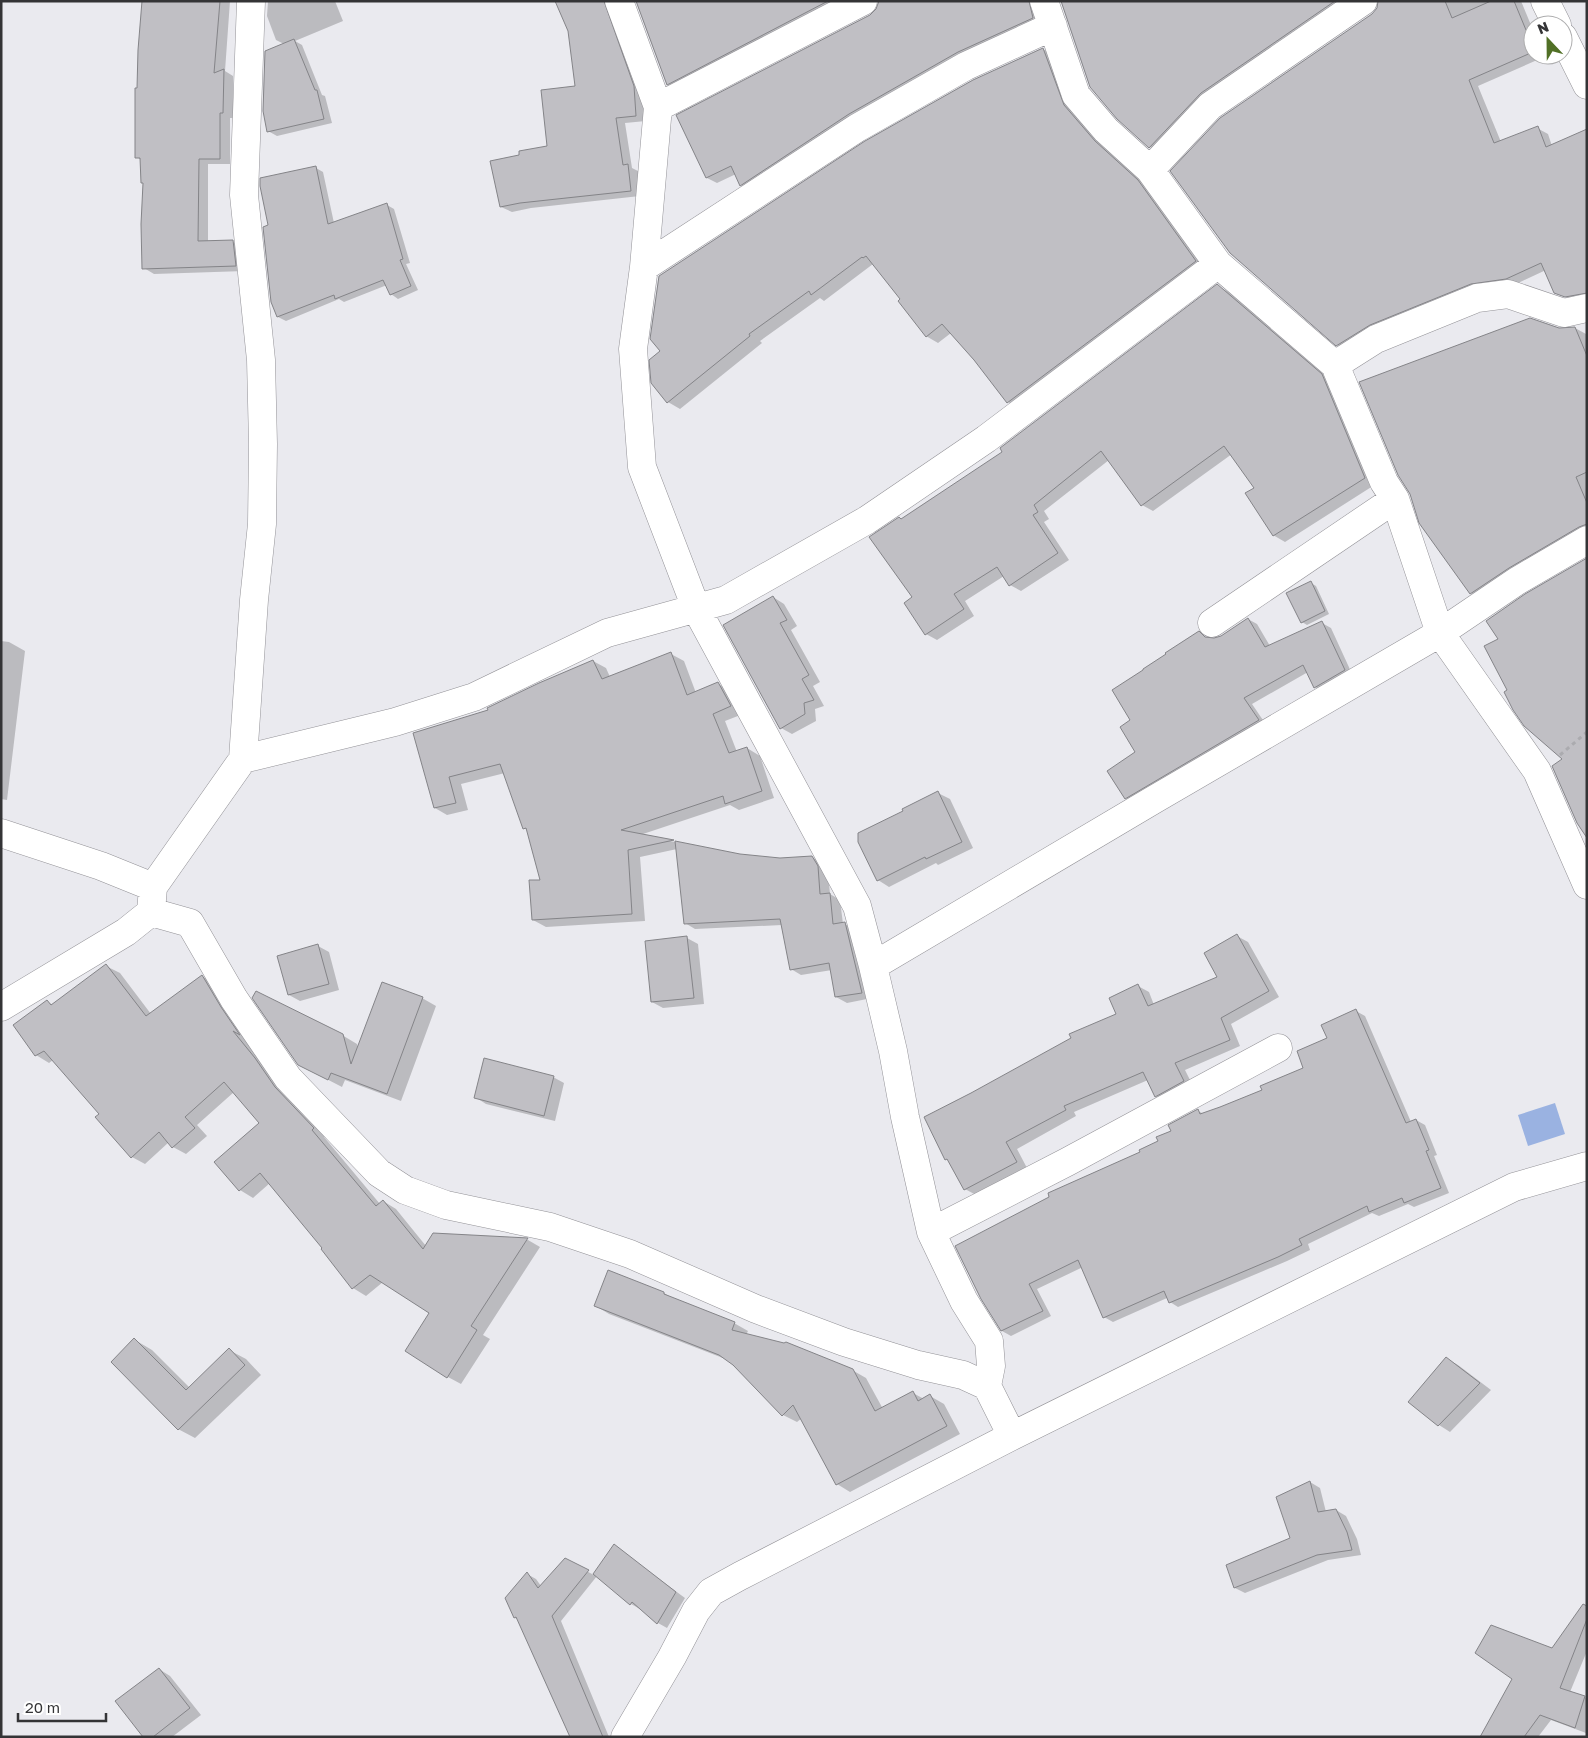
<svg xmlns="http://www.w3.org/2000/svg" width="1588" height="1738" viewBox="0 0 1588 1738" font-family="'Golos Text',sans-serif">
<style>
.water{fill:#9ab2e1}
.shadow{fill:#0003}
.building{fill:#c0bfc4;stroke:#848488}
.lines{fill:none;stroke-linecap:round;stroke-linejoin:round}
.street-casing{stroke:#939297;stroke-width:29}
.path{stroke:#ababaf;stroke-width:3;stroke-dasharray:4 4;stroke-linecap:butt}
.street{stroke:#fff;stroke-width:28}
</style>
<rect width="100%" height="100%" fill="#eaeaef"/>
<path class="water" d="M 1555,1103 L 1565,1134 L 1528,1146 L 1518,1115 Z"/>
<path class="shadow" d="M 143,1 L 230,1 L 225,71 L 233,76 L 233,118 L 230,118 L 230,164 L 208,164 L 208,242 L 233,242 L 243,247 L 245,271 L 154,274 L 144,268 L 144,183 L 141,160 L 137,157 L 138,90 Z
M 268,1 L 335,1 L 343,21 L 295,41 L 302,45 L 322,95 L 325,96 L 332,123 L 277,136 L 268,131 L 284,44 L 276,40 L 267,16 Z
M 557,1 L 615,1 L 643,93 L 646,121 L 625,123 L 632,168 L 638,171 L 640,196 L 531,208 L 512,212 L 501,207 L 521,156 L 548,147 L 576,88 L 569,31 Z
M 637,1 L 849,1 L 678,90 L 668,84 Z
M 880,1 L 1040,1 L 1043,24 L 751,191 L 741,185 L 736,174 L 717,183 L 707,178 L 677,116 L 871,16 L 877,11 Z
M 1062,1 L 1353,1 L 1160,153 L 1150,147 Z
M 1379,1 L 1521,1 L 1533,30 L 1533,55 L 1544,55 L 1544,57 L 1478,86 L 1501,142 L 1537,128 L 1548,134 L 1552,146 L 1587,130 L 1587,300 L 1576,302 L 1555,292 L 1546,270 L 1516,284 L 1348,351 L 1337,345 L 1373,14 L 1378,8 Z
M 1043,49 L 1055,56 L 1208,268 L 1020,409 L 1008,402 L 974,359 L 951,333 L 938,343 L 926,336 L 902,299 L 873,264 L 824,301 L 820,298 L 760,341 L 762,343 L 680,409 L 668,402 Z
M 316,168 L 323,172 L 334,223 L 387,205 L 394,209 L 410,263 L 406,264 L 418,290 L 398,299 L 391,294 L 387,285 L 344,302 L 339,299 L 286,321 L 278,317 L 270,226 Z
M 1217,286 L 1229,292 L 1333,382 L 1376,484 L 1285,542 L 1273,535 L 1256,489 L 1232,454 L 1153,511 L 1142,505 L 1109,460 L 1044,511 L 1049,519 L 1044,522 L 1069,560 L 1021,591 L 1010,585 L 1004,576 L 965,601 L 974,616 L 937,640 L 926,634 L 914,598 L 902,520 L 1004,452 Z
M 1575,328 L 1586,334 L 1587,336 L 1587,534 L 1481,599 L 1471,593 L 1559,329 Z
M 1311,583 L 1316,586 L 1329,614 L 1307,625 L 1302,622 Z
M 773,597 L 784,604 L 797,626 L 791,630 L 820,682 L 813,686 L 824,706 L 815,709 L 816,721 L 792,734 L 781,728 Z
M 1248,619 L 1257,624 L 1270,646 L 1322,623 L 1331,628 L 1353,676 L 1324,692 L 1315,687 L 1308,672 L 1252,704 L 1267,726 L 1135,803 L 1126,798 L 1137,752 L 1132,720 L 1199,633 L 1209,639 L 1221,637 Z
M 1,641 L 9,642 L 25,651 L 7,800 L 1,799 Z
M 671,654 L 684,661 L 696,693 L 718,684 L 731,691 L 743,714 L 725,721 L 737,752 L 747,748 L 760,756 L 774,798 L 739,810 L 730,805 L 640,835 L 740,855 L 780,860 L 812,857 L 822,863 L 828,873 L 830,894 L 840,900 L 843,924 L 845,924 L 855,930 L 872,998 L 847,1003 L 836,997 L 832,970 L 801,975 L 791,969 L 782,925 L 695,929 L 685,923 L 677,849 L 640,857 L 645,921 L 546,927 L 533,920 L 541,881 L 528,830 L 524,828 L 505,773 L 461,784 L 468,810 L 447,815 L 435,808 L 415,733 L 489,710 L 593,661 L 606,668 L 610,677 Z
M 938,793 L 950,799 L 973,848 L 938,865 L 936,863 L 889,887 L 878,880 Z
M 1237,936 L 1248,942 L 1279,997 L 1231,1024 L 1240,1046 L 1185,1070 L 1194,1088 L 1167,1102 L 1156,1096 L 1148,1080 L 1074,1112 L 1076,1116 L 1017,1149 L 1027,1168 L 976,1195 L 965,1189 L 950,1161 L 946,1159 L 972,1094 L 1118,1014 L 1138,986 L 1149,992 L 1154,1005 L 1219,977 Z
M 687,938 L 698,944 L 704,1004 L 663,1008 L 652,1002 Z
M 318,946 L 329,952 L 339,990 L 300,1001 L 289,995 Z
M 106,966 L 120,973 L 151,1014 L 202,976 L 215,984 L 250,1040 L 242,1036 L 326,1136 L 324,1137 L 380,1204 L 383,1201 L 396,1209 L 426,1246 L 434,1234 L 528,1240 L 540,1247 L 483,1335 L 490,1339 L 461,1384 L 448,1377 L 431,1313 L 383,1282 L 366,1296 L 353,1288 L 322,1249 L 324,1248 L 270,1183 L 253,1198 L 240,1190 L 216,1162 L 261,1123 L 234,1092 L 197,1125 L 207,1136 L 186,1154 L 173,1147 L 169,1142 L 145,1164 L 132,1157 L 101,1114 L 53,1060 L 49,1063 L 36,1055 L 15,1026 L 48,1002 L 53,1005 Z
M 422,998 L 436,1006 L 401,1101 L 345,1080 L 342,1087 L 313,1072 L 342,1035 L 357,1044 L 358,1049 Z
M 1356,1011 L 1365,1016 L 1411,1122 L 1416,1120 L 1425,1125 L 1437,1155 L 1434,1156 L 1449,1193 L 1414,1207 L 1408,1204 L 1379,1216 L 1372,1213 L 1308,1244 L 1310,1250 L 1287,1261 L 1178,1307 L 1170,1302 L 1167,1298 L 1113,1322 L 1104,1317 L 1083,1267 L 1037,1289 L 1051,1316 L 1011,1336 L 1002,1331 L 982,1298 L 1141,1153 L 1159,1142 L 1198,1111 L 1204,1114 L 1264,1091 L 1305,1068 L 1329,1039 Z
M 553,1077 L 564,1083 L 555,1121 L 486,1104 L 475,1097 Z
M 664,1293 L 675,1300 L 734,1323 L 748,1331 L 746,1335 L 852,1370 L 866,1378 L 883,1409 L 913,1393 L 924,1399 L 930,1396 L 944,1404 L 960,1434 L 850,1492 L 837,1484 L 802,1418 L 797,1422 L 783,1415 L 728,1360 L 609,1314 L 596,1306 Z
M 135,1340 L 152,1350 L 190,1388 L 229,1350 L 246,1359 L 261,1375 L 195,1438 L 178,1429 Z
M 1447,1359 L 1458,1365 L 1491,1390 L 1450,1432 L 1439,1425 L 1410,1402 Z
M 1310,1482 L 1320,1488 L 1326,1512 L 1336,1510 L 1346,1516 L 1357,1539 L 1361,1555 L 1328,1560 L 1245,1593 L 1235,1588 L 1292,1539 Z
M 614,1546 L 685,1598 L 667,1628 L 658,1623 L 641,1608 L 640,1609 L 631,1604 L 597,1576 L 561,1621 L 609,1737 L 569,1737 L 571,1735 L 519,1620 L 515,1618 L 527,1574 L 536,1579 L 541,1586 L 565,1560 L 594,1575 Z
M 1587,1607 L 1587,1651 L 1570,1692 L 1587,1698 L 1586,1733 L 1551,1720 L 1538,1737 L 1517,1737 L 1552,1650 Z
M 159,1669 L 170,1676 L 201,1715 L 172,1737 L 144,1737 Z"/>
<path class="building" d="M 142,1 L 220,1 L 214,73 L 224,69 L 223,113 L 220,113 L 220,159 L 199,159 L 198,241 L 233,240 L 236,266 L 142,269 L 141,224 L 143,183 L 141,183 L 140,158 L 135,158 L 135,88 L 137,88 L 138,50 Z
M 555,1 L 604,1 L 634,86 L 636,116 L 616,118 L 623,165 L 628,164 L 631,191 L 520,203 L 500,207 L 490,161 L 519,155 L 519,151 L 547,146 L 541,90 L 575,86 L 568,31 Z
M 636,1 L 828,1 L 667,85 Z
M 879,1 L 1029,1 L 1033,18 L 958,52 L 849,114 L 740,186 L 731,166 L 706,178 L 676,115 L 870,15 L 876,9 Z
M 1061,1 L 1335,1 L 1201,93 L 1149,148 L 1117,119 L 1090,87 Z
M 1378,1 L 1445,1 L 1452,18 L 1491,1 L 1514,1 L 1533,47 L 1533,52 L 1469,80 L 1494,143 L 1538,126 L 1546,147 L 1587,129 L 1587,293 L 1565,297 L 1554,293 L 1541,263 L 1506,279 L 1471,284 L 1370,325 L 1336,346 L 1230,253 L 1170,171 L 1220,118 L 1372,14 L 1377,8 Z
M 294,39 L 315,90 L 317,90 L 324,119 L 267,132 L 263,111 L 265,51 Z
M 1043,48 L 1064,105 L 1095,141 L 1138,180 L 1196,261 L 1007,403 L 974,360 L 942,324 L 926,337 L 898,301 L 900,299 L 866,256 L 863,258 L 862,257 L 811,295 L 809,291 L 749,334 L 750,336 L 667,403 L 651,383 L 649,360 L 660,351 L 650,339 L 659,276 L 865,141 L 973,80 Z
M 316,166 L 328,224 L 387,203 L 403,259 L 400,260 L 411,286 L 390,295 L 383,280 L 335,299 L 334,295 L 277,317 L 271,302 L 263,227 L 268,225 L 260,186 L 260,178 Z
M 1217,284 L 1322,374 L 1365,478 L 1273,536 L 1245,493 L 1254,488 L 1224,446 L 1141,506 L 1101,451 L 1034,505 L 1038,512 L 1033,515 L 1058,553 L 1009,586 L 997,567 L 954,594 L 964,609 L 925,635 L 904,603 L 912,597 L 869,537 L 899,517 L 901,519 L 1002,452 L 1000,448 Z
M 1530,318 L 1559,328 L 1575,327 L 1587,356 L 1587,472 L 1576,477 L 1587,503 L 1587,524 L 1579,527 L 1509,568 L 1470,594 L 1419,523 L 1410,494 L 1398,475 L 1359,382 Z
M 1587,558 L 1587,838 L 1577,823 L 1552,766 L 1562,759 L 1524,726 L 1513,710 L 1504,692 L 1507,690 L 1484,646 L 1498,639 L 1486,621 L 1525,594 Z
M 1311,581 L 1325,611 L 1301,623 L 1286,593 Z
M 773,596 L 787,620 L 780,623 L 809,675 L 802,679 L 814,700 L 804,703 L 805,714 L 780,729 L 723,625 Z
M 1248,618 L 1265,647 L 1322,621 L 1345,670 L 1314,688 L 1303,665 L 1244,698 L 1259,720 L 1125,799 L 1107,771 L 1135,752 L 1120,727 L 1130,720 L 1112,690 L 1143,670 L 1143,669 L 1166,654 L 1165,653 L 1199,631 L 1205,637 L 1214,638 L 1221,636 Z
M 671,652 L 687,695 L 718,682 L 731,706 L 713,714 L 729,753 L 747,747 L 762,791 L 725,804 L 723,796 L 621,830 L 674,840 L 628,850 L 632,914 L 532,920 L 529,880 L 540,880 L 526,828 L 523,829 L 500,764 L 449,777 L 456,803 L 434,808 L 413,733 L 488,710 L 487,708 L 539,683 L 593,660 L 602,679 Z
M 938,791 L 962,842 L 926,859 L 925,857 L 877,881 L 858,842 L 858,833 L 903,811 L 902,809 Z
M 675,841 L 740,854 L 780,858 L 812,856 L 818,866 L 820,894 L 830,893 L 833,924 L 845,922 L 862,993 L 835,997 L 829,963 L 790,970 L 780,919 L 684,924 Z
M 1237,934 L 1269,991 L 1221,1018 L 1230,1040 L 1175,1063 L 1184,1081 L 1155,1097 L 1143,1072 L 1064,1106 L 1066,1110 L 1006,1142 L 1017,1162 L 964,1190 L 947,1159 L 945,1160 L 924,1117 L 971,1093 L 1071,1038 L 1069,1034 L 1116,1014 L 1109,998 L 1138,984 L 1148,1006 L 1217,977 L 1204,953 Z
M 687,936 L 694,998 L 651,1002 L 645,941 Z
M 318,944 L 329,984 L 288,995 L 277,956 Z
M 106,964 L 146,1016 L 202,975 L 221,1007 L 240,1035 L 233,1031 L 255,1058 L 275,1087 L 314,1128 L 312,1130 L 376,1206 L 383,1200 L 423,1249 L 433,1233 L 528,1238 L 471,1326 L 477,1330 L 447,1378 L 405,1351 L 429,1313 L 370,1275 L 352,1289 L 321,1249 L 322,1248 L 260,1173 L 239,1191 L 214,1162 L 259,1123 L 224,1082 L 185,1117 L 195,1128 L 172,1148 L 159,1132 L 131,1158 L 95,1117 L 99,1114 L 44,1051 L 35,1056 L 13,1025 L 47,1000 L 51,1005 Z
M 382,982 L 423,997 L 387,1094 L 331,1073 L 328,1080 L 298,1065 L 252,998 L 256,991 L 343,1034 L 351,1064 Z
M 1356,1009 L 1406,1123 L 1416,1119 L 1429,1150 L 1426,1151 L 1441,1188 L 1404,1203 L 1402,1198 L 1369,1212 L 1367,1206 L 1299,1239 L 1302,1245 L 1278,1257 L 1169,1303 L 1164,1291 L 1103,1318 L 1078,1260 L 1029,1284 L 1043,1311 L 1001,1331 L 981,1299 L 955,1246 L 1049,1197 L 1048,1193 L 1140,1152 L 1139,1150 L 1158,1141 L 1156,1137 L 1171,1131 L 1168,1125 L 1198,1109 L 1200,1114 L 1220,1107 L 1262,1090 L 1260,1086 L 1303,1068 L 1297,1051 L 1327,1038 L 1321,1025 Z
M 484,1058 L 554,1076 L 544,1116 L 474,1098 Z
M 608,1270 L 664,1292 L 664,1294 L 735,1322 L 732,1330 L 784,1343 L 786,1342 L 853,1369 L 875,1411 L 913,1391 L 918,1401 L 930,1394 L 947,1426 L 836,1485 L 793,1405 L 782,1416 L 733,1365 L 719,1355 L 594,1306 Z
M 134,1338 L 186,1390 L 229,1348 L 245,1365 L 178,1430 L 111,1362 Z
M 1446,1357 L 1480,1383 L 1438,1426 L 1408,1402 Z
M 1310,1481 L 1318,1512 L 1336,1509 L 1347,1532 L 1352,1550 L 1317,1555 L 1234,1588 L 1226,1565 L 1290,1538 L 1276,1497 Z
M 614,1544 L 676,1592 L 657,1624 L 632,1602 L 630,1605 L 593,1574 Z
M 565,1558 L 589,1570 L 552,1616 L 603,1737 L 570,1737 L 516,1617 L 514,1618 L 505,1598 L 527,1572 L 538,1588 Z
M 1583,1604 L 1587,1606 L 1587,1619 L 1560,1688 L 1585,1696 L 1575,1728 L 1540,1715 L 1524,1737 L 1480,1737 L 1512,1679 L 1475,1653 L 1491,1625 L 1552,1648 Z
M 159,1668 L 190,1708 L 153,1737 L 143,1737 L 115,1701 Z"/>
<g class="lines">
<defs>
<path id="street" d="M 619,1 L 658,107 L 863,1
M 1545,1 L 1557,25
M 1563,37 L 1587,85
M 658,107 L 644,267 L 633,349 L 642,467 L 696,608 L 857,906 L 873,966 L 893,1051 L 905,1117 L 931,1232 L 964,1301 L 989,1341 L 991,1366 L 987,1386
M 1150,170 L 1210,106 L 1363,1
M 1218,264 L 1335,365 L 1384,482 L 1395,499 L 1440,633 L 1537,771 L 1587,885
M 644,267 L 857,128 L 966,66 L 1053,26
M 1335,365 L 1376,339 L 1477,298 L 1508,294 L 1564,313 L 1587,308
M 1212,623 L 1395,499
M 243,759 L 254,600 L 262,524 L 263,444 L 261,360 L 244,195 L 251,1
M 1,833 L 101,866 L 153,887 L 151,912 L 126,932 L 1,1007
M 153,887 L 243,759 L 395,722 L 474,697 L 607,633 L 726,600 L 867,520 L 986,439 L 1218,264 L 1150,170 L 1106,130 L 1076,95 L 1044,1
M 151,912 L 190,923 L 234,999 L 288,1078 L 379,1173 L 405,1190 L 446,1205 L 550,1227 L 630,1254 L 756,1309 L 844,1342 L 918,1365 L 963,1375 L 987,1386 L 1012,1436
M 873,966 L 1155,799 L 1440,633 L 1517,581 L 1587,540
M 931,1232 L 1067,1162 L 1278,1048
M 625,1737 L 672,1657 L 696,1611 L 711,1592 L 740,1576 L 1012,1436 L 1514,1187 L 1587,1166"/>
</defs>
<use href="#street" class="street-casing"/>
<path class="path" d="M 1560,755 L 1587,732"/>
<use href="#street" class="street"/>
</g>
<rect width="1588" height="1738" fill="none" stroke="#343436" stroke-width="5"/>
<g transform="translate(1548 40) rotate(338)"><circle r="24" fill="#ffffff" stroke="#aeaeaf"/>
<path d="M0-4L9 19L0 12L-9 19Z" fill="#517026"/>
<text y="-8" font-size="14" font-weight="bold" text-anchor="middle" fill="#343436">N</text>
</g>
<path d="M18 1713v8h88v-8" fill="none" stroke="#343436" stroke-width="2.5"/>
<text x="25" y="1713" font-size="15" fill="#343436" stroke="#ffffff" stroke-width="4" paint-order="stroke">20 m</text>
</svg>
